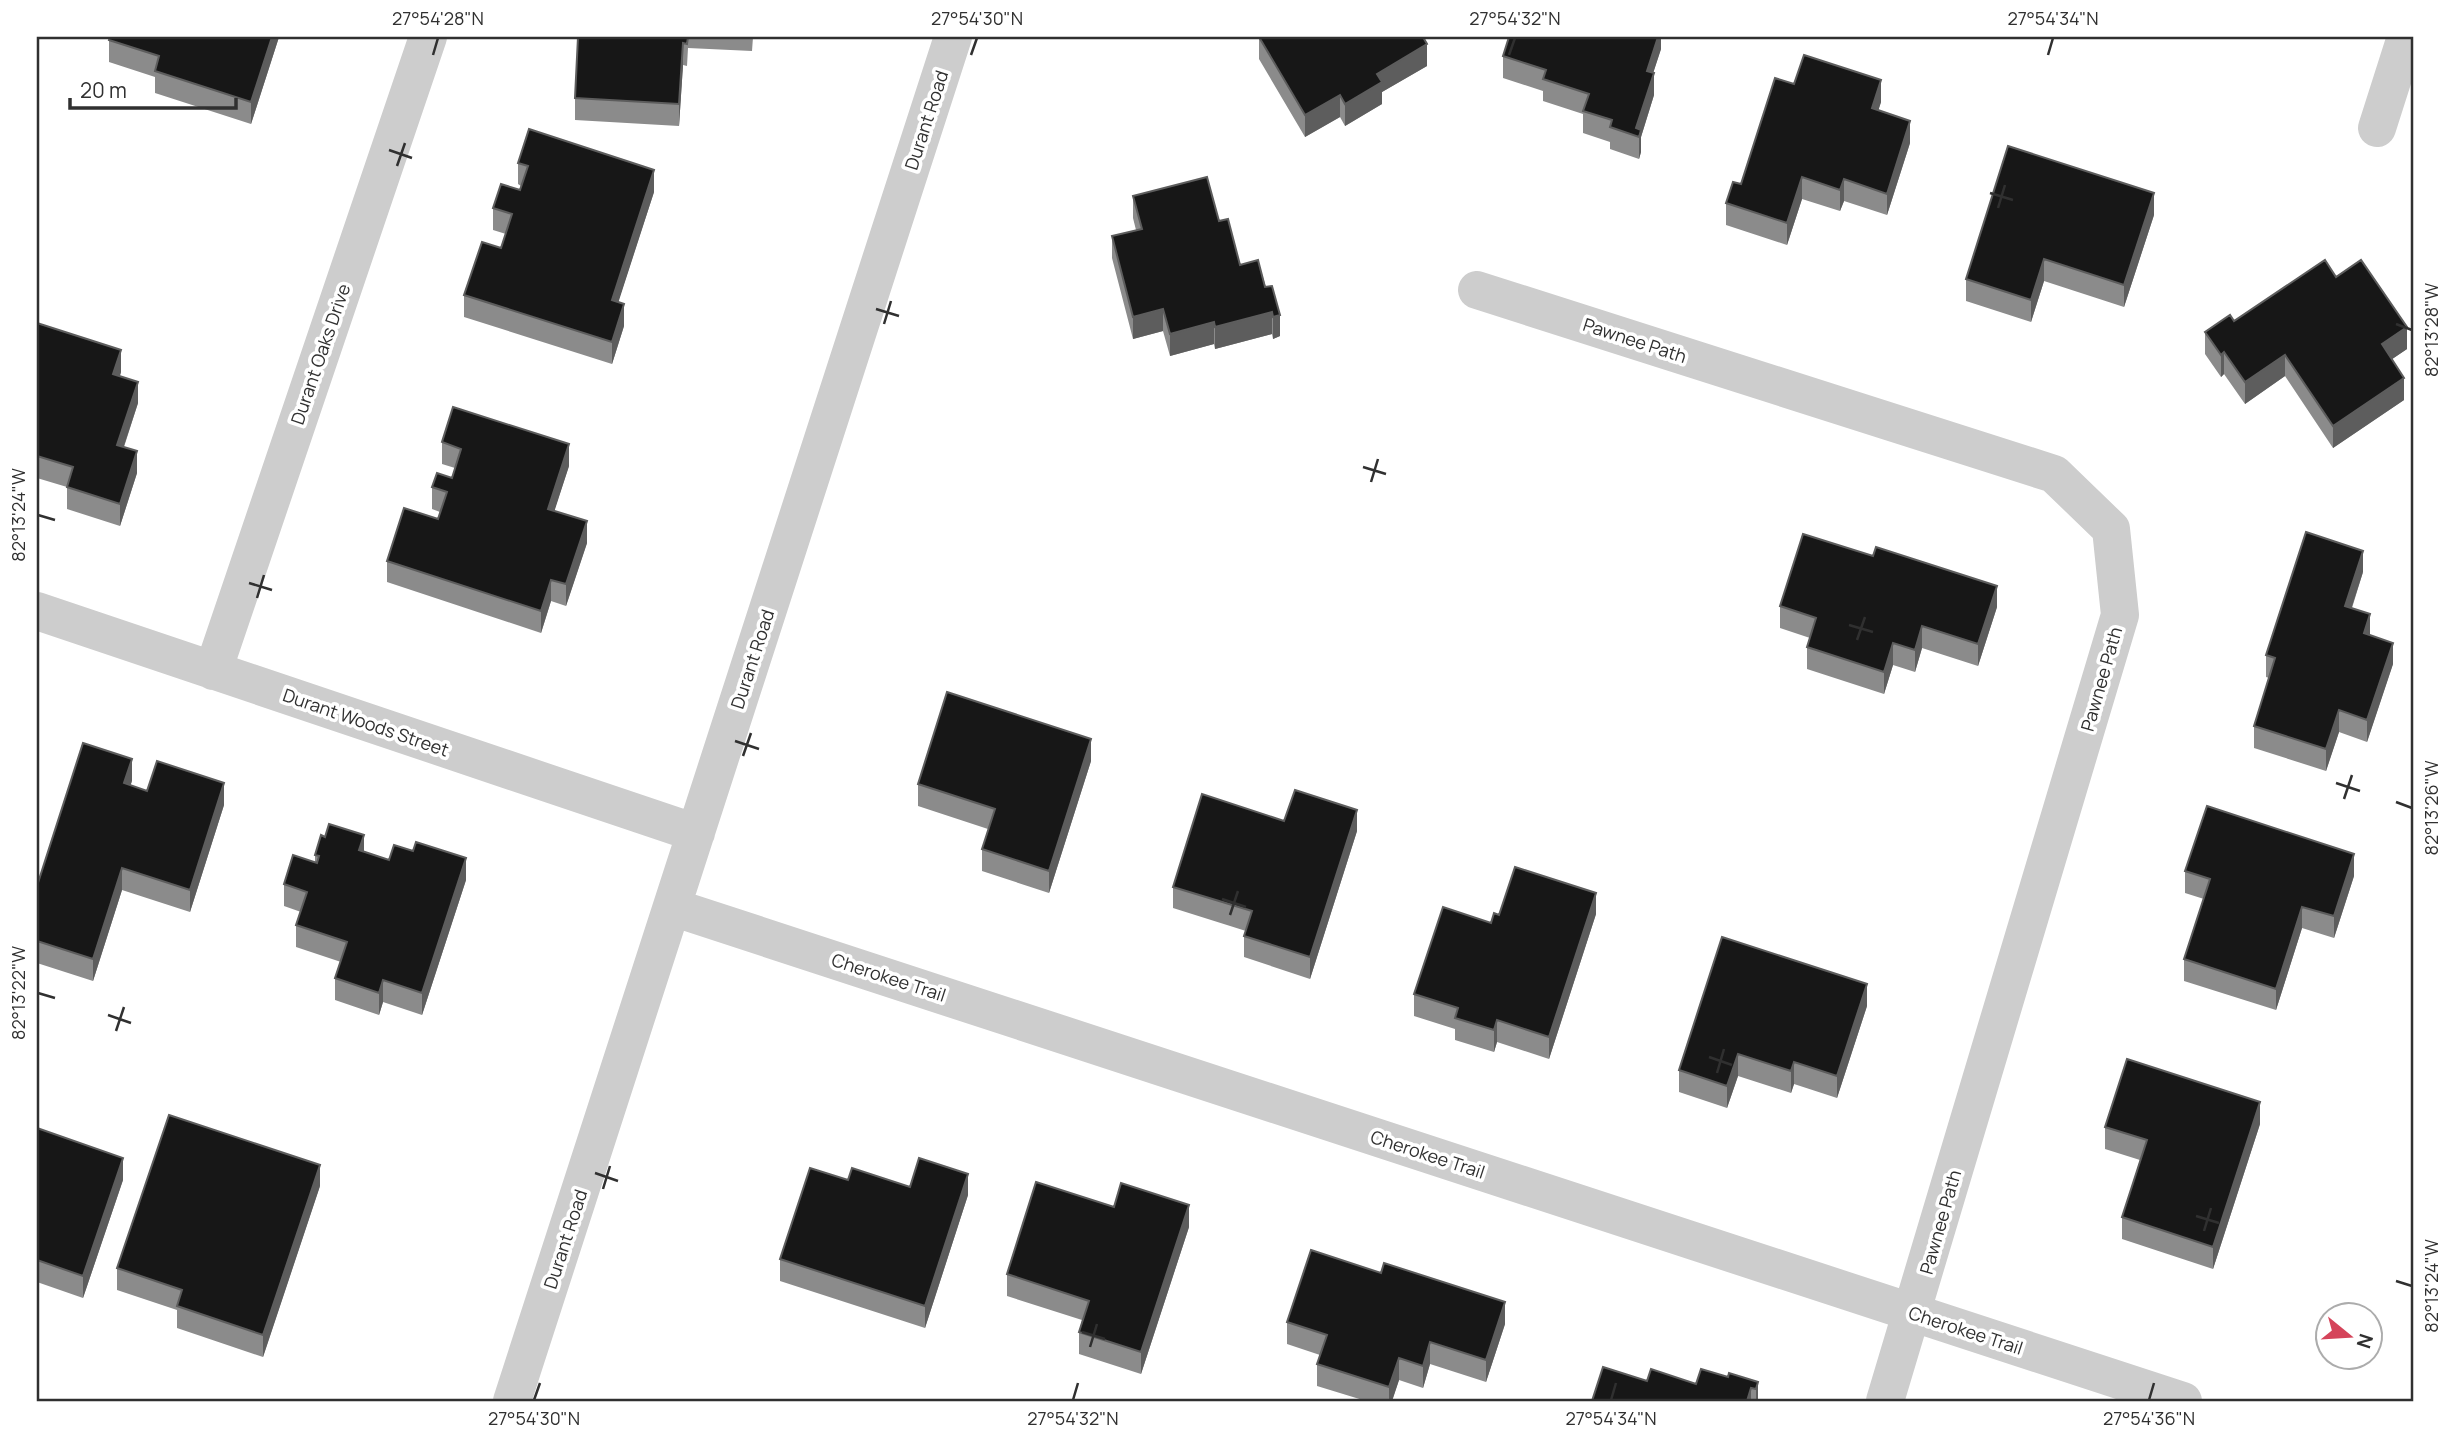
<svg xmlns="http://www.w3.org/2000/svg" width="2451" height="1438" viewBox="0 0 2451 1438" font-family="Manrope,sans-serif">
<style>
.lines{fill:none;stroke-linecap:round;stroke-linejoin:round}
.minor{stroke:#cdcdcd;stroke-width:38}
.wall{fill:#8b8b8b}
.shaded-wall{fill:#5d5d5d}
.building{fill:#171717;stroke:#5d5d5d;stroke-width:2}
.ticks{fill:none;stroke:#303030;stroke-width:2.5}
.labels{text-anchor:middle;dominant-baseline:central;stroke-width:7;stroke-linejoin:round;paint-order:stroke}
.street-label{font-size:18px;fill:#303030;stroke:#fff}
.neatline{fill:none;stroke:#303030;stroke-width:2.5}
.ticks-label{font-size:18px;text-anchor:middle;fill:#303030}
</style>
<rect width="100%" height="100%" fill="#fff"/>
<g class="lines">
<path class="minor" d="M 2377,128 L 2406,37
M 1477,290 L 2054,474 L 2111,529 L 2120,615 L 1885,1401
M 37,611 L 696,833
M 213,671 L 428,37
M 672,907 L 2183,1401
M 512,1401 L 953,37"/>
</g>
<path class="wall" d="M 110,37 L 279,37 L 251,124 L 155,93 L 155,77 L 109,62 L 109,40 Z
M 587,37 L 753,37 L 752,51 L 688,48 L 687,66 L 683,65 L 679,126 L 575,120 L 575,98 Z
M 1259,37 L 1427,66 L 1382,92 L 1382,104 L 1345,126 L 1340,117 L 1305,137 L 1259,59 Z
M 1661,37 L 1661,49 L 1653,73 L 1654,95 L 1641,137 L 1641,152 L 1639,159 L 1610,149 L 1610,142 L 1583,133 L 1583,114 L 1543,101 L 1543,91 L 1503,78 L 1503,56 Z
M 1794,84 L 1881,102 L 1878,111 L 1910,143 L 1887,215 L 1844,201 L 1840,211 L 1802,199 L 1787,245 L 1726,225 L 1726,203 L 1741,184 Z
M 518,163 L 654,192 L 618,302 L 624,326 L 612,364 L 464,317 L 464,295 L 501,248 L 506,234 L 493,230 L 493,208 L 520,190 L 521,186 L 518,184 Z
M 1133,196 L 1219,221 L 1240,265 L 1258,260 L 1280,336 L 1273,339 L 1272,334 L 1215,349 L 1214,344 L 1170,356 L 1163,331 L 1133,339 L 1112,258 L 1112,236 L 1136,230 L 1133,218 Z
M 2154,215 L 2124,307 L 2044,281 L 2031,322 L 1966,301 L 1966,279 Z
M 2336,277 L 2407,349 L 2392,359 L 2404,400 L 2333,448 L 2285,376 L 2245,404 L 2224,374 L 2221,377 L 2205,354 L 2205,332 L 2234,321 Z
M 37,323 L 121,372 L 120,376 L 138,403 L 124,447 L 137,473 L 120,526 L 67,509 L 67,487 L 37,478 Z
M 442,442 L 569,466 L 554,511 L 587,543 L 566,606 L 551,601 L 541,633 L 387,582 L 387,561 L 438,519 L 440,512 L 432,509 L 432,487 L 452,478 L 455,468 L 442,464 Z
M 2363,572 L 2352,608 L 2370,635 L 2393,664 L 2367,742 L 2339,732 L 2326,771 L 2254,748 L 2254,726 L 2269,678 L 2266,677 L 2266,655 Z
M 1780,606 L 1997,607 L 1978,666 L 1922,648 L 1915,672 L 1893,665 L 1884,694 L 1807,669 L 1807,647 L 1810,638 L 1780,628 Z
M 1091,761 L 1049,893 L 982,871 L 982,849 L 988,829 L 918,806 L 918,784 Z
M 132,781 L 130,785 L 147,791 L 224,805 L 190,912 L 122,890 L 93,981 L 37,963 L 37,886 Z
M 1284,821 L 1357,831 L 1310,979 L 1244,957 L 1244,936 L 1246,931 L 1173,908 L 1173,887 Z
M 364,852 L 389,860 L 466,880 L 422,1015 L 383,1002 L 379,1015 L 335,1000 L 335,978 L 341,962 L 296,947 L 296,925 L 301,912 L 284,906 L 284,884 L 315,862 L 315,855 Z
M 2185,871 L 2354,876 L 2334,938 L 2302,928 L 2276,1010 L 2184,981 L 2184,959 L 2204,899 L 2185,893 Z
M 1596,914 L 1549,1059 L 1497,1042 L 1494,1052 L 1455,1040 L 1455,1029 L 1414,1016 L 1414,994 L 1499,915 Z
M 1867,1006 L 1837,1098 L 1794,1084 L 1791,1093 L 1738,1076 L 1727,1108 L 1679,1092 L 1679,1070 Z
M 2260,1124 L 2213,1269 L 2122,1239 L 2122,1217 L 2140,1160 L 2105,1149 L 2105,1127 Z
M 37,1128 L 123,1180 L 83,1298 L 37,1282 Z
M 848,1180 L 968,1195 L 925,1328 L 780,1281 L 780,1259 Z
M 320,1186 L 263,1357 L 177,1328 L 177,1310 L 117,1290 L 117,1268 Z
M 1114,1207 L 1189,1227 L 1141,1374 L 1079,1354 L 1079,1332 L 1082,1320 L 1007,1296 L 1007,1274 Z
M 1287,1322 L 1505,1324 L 1486,1382 L 1430,1364 L 1423,1388 L 1399,1380 L 1392,1401 L 1366,1401 L 1317,1386 L 1317,1364 L 1320,1355 L 1287,1344 Z
M 1647,1381 L 1696,1384 L 1758,1382 L 1758,1401 L 1592,1401 Z"/>
<path class="shaded-wall" d="M 272,37 L 279,37 L 251,124 L 251,102 Z
M 1658,37 L 1661,37 L 1661,49 L 1647,92 L 1647,71 Z
M 683,43 L 683,65 L 679,126 L 679,104 Z
M 1427,44 L 1427,66 L 1382,92 L 1382,104 L 1345,126 L 1345,104 L 1377,74 Z
M 1654,73 L 1654,95 L 1641,137 L 1641,152 L 1639,159 L 1639,137 L 1636,128 Z
M 1881,80 L 1881,102 L 1872,130 L 1872,108 Z
M 1340,95 L 1340,117 L 1305,137 L 1305,115 Z
M 1910,121 L 1910,143 L 1887,215 L 1887,194 Z
M 654,170 L 654,192 L 612,322 L 612,300 Z
M 1802,177 L 1802,199 L 1787,245 L 1787,223 Z
M 1844,179 L 1844,201 L 1840,211 L 1840,190 Z
M 2154,193 L 2154,215 L 2124,307 L 2124,285 Z
M 2044,259 L 2044,281 L 2031,322 L 2031,300 Z
M 624,304 L 624,326 L 612,364 L 612,342 Z
M 1163,309 L 1163,331 L 1133,339 L 1133,317 Z
M 1272,312 L 1272,334 L 1215,349 L 1215,327 Z
M 1280,315 L 1280,336 L 1273,339 L 1273,317 Z
M 1214,322 L 1214,344 L 1170,356 L 1170,334 Z
M 2407,327 L 2407,349 L 2382,366 L 2382,344 Z
M 121,350 L 121,372 L 113,396 L 113,374 Z
M 2224,352 L 2224,374 L 2221,377 L 2221,355 Z
M 2285,355 L 2285,376 L 2245,404 L 2245,382 Z
M 2404,378 L 2404,400 L 2333,448 L 2333,426 Z
M 138,382 L 138,403 L 117,467 L 117,445 Z
M 569,444 L 569,466 L 548,531 L 548,509 Z
M 137,451 L 137,473 L 120,526 L 120,504 Z
M 587,521 L 587,543 L 566,606 L 566,584 Z
M 2363,551 L 2363,572 L 2345,628 L 2345,606 Z
M 551,580 L 551,601 L 541,633 L 541,611 Z
M 1997,586 L 1997,607 L 1978,666 L 1978,644 Z
M 2370,614 L 2370,636 L 2364,633 Z
M 1922,626 L 1922,648 L 1915,672 L 1915,650 Z
M 1893,643 L 1893,665 L 1884,694 L 1884,672 Z
M 2393,643 L 2393,664 L 2367,742 L 2367,720 Z
M 2339,710 L 2339,732 L 2326,771 L 2326,749 Z
M 1091,739 L 1091,761 L 1049,893 L 1049,871 Z
M 132,759 L 132,781 L 124,805 L 124,783 Z
M 224,783 L 224,805 L 190,912 L 190,890 Z
M 1357,810 L 1357,831 L 1310,979 L 1310,957 Z
M 364,835 L 364,857 L 359,850 Z
M 2354,854 L 2354,876 L 2334,938 L 2334,916 Z
M 466,858 L 466,880 L 422,1015 L 422,993 Z
M 122,868 L 122,890 L 93,981 L 93,959 Z
M 1596,893 L 1596,914 L 1549,1059 L 1549,1037 Z
M 2302,907 L 2302,928 L 2276,1010 L 2276,989 Z
M 383,980 L 383,1002 L 379,1015 L 379,993 Z
M 1867,984 L 1867,1006 L 1837,1098 L 1837,1076 Z
M 1497,1020 L 1497,1042 L 1494,1052 L 1494,1030 Z
M 1738,1054 L 1738,1076 L 1727,1108 L 1727,1086 Z
M 1794,1062 L 1794,1084 L 1791,1093 L 1791,1071 Z
M 2260,1102 L 2260,1124 L 2213,1269 L 2213,1247 Z
M 123,1158 L 123,1180 L 83,1298 L 83,1276 Z
M 320,1165 L 320,1186 L 263,1357 L 263,1335 Z
M 968,1174 L 968,1195 L 925,1328 L 925,1306 Z
M 1189,1205 L 1189,1227 L 1141,1374 L 1141,1352 Z
M 1505,1302 L 1505,1324 L 1486,1382 L 1486,1360 Z
M 1430,1342 L 1430,1364 L 1423,1388 L 1423,1366 Z
M 1399,1358 L 1399,1380 L 1392,1401 L 1389,1401 L 1389,1387 Z
M 1758,1382 L 1758,1401 L 1756,1401 L 1756,1389 Z
M 1751,1388 L 1751,1401 L 1747,1401 Z"/>
<path class="building" d="M 110,37 L 272,37 L 251,102 L 155,71 L 159,56 L 109,40 Z
M 578,37 L 587,38 L 587,37 L 688,37 L 687,44 L 683,43 L 679,104 L 575,98 Z
M 1259,37 L 1423,37 L 1427,44 L 1377,74 L 1382,82 L 1345,104 L 1340,95 L 1305,115 Z
M 1509,37 L 1658,37 L 1647,71 L 1654,73 L 1636,128 L 1641,130 L 1639,137 L 1610,127 L 1612,120 L 1583,111 L 1589,94 L 1543,79 L 1546,70 L 1503,56 Z
M 1804,55 L 1881,80 L 1872,108 L 1910,121 L 1887,194 L 1844,179 L 1840,190 L 1802,177 L 1787,223 L 1726,203 L 1733,182 L 1741,184 L 1775,78 L 1794,84 Z
M 529,129 L 654,170 L 612,300 L 624,304 L 612,342 L 464,295 L 482,242 L 501,248 L 512,214 L 493,208 L 501,184 L 520,190 L 528,166 L 518,163 Z
M 2008,146 L 2154,193 L 2124,285 L 2044,259 L 2031,300 L 1966,279 Z
M 1207,177 L 1219,221 L 1228,219 L 1240,265 L 1258,260 L 1265,287 L 1272,286 L 1280,315 L 1273,317 L 1272,312 L 1215,327 L 1214,322 L 1170,334 L 1163,309 L 1133,317 L 1112,236 L 1142,229 L 1133,196 Z
M 2325,260 L 2336,277 L 2361,260 L 2407,327 L 2382,344 L 2404,378 L 2333,426 L 2285,355 L 2245,382 L 2224,352 L 2221,355 L 2205,332 L 2230,315 L 2234,321 Z
M 37,323 L 121,350 L 113,374 L 138,382 L 117,445 L 137,451 L 120,504 L 67,487 L 73,467 L 37,456 Z
M 453,407 L 569,444 L 548,509 L 587,521 L 566,584 L 551,580 L 541,611 L 387,561 L 404,508 L 438,519 L 447,492 L 432,487 L 437,473 L 452,478 L 461,449 L 442,442 Z
M 2306,532 L 2363,551 L 2345,606 L 2370,614 L 2364,633 L 2393,643 L 2367,720 L 2339,710 L 2326,749 L 2254,726 L 2275,658 L 2266,655 Z
M 1803,534 L 1873,556 L 1876,547 L 1997,586 L 1978,644 L 1922,626 L 1915,650 L 1893,643 L 1884,672 L 1807,647 L 1816,618 L 1780,606 Z
M 947,692 L 1091,739 L 1049,871 L 982,849 L 995,809 L 918,784 Z
M 83,743 L 132,759 L 124,783 L 147,791 L 157,761 L 224,783 L 190,890 L 122,868 L 93,959 L 37,941 L 37,886 Z
M 1295,790 L 1357,810 L 1310,957 L 1244,936 L 1252,911 L 1173,887 L 1202,794 L 1284,821 Z
M 2207,806 L 2354,854 L 2334,916 L 2302,907 L 2276,989 L 2184,959 L 2210,879 L 2185,871 Z
M 329,824 L 364,835 L 359,850 L 389,860 L 394,845 L 413,851 L 416,842 L 466,858 L 422,993 L 383,980 L 379,993 L 335,978 L 347,942 L 296,925 L 307,892 L 284,884 L 293,855 L 317,863 L 319,856 L 315,855 L 321,835 L 325,837 Z
M 1515,867 L 1596,893 L 1549,1037 L 1497,1020 L 1494,1030 L 1455,1018 L 1458,1008 L 1414,994 L 1443,907 L 1491,923 L 1494,913 L 1499,915 Z
M 1722,937 L 1867,984 L 1837,1076 L 1794,1062 L 1791,1071 L 1738,1054 L 1727,1086 L 1679,1070 Z
M 2127,1059 L 2260,1102 L 2213,1247 L 2122,1217 L 2147,1140 L 2105,1127 Z
M 169,1115 L 320,1165 L 263,1335 L 177,1306 L 182,1290 L 117,1268 Z
M 37,1128 L 123,1158 L 83,1276 L 37,1260 Z
M 919,1158 L 968,1174 L 925,1306 L 780,1259 L 810,1168 L 848,1180 L 852,1168 L 910,1187 Z
M 1036,1182 L 1114,1207 L 1121,1183 L 1189,1205 L 1141,1352 L 1079,1332 L 1089,1301 L 1007,1274 Z
M 1311,1250 L 1381,1273 L 1384,1263 L 1505,1302 L 1486,1360 L 1430,1342 L 1423,1366 L 1399,1358 L 1389,1387 L 1317,1364 L 1327,1335 L 1287,1322 Z
M 1603,1367 L 1647,1381 L 1651,1369 L 1696,1384 L 1701,1369 L 1728,1377 L 1729,1373 L 1758,1382 L 1756,1389 L 1751,1388 L 1747,1401 L 1592,1401 Z"/>
<path class="ticks" d="M 433,55 L 438,38M 971,55 L 977,38M 1509,55 L 1515,38M 2048,55 L 2053,38M 389,150 L 412,158M 397,166 L 405,143M 1990,193 L 2013,200M 1998,208 L 2005,185M 876,309 L 899,316M 884,324 L 891,301M 2396,324 L 2412,330M 1363,467 L 1386,474M 1371,482 L 1378,459M 38,515 L 55,520M 249,583 L 272,590M 257,598 L 264,575M 1849,625 L 1873,632M 1857,640 L 1865,617M 735,741 L 759,749M 743,756 L 751,733M 2336,783 L 2360,791M 2344,799 L 2352,775M 2396,802 L 2412,808M 1222,899 L 1246,907M 1230,915 L 1238,891M 38,993 L 55,998M 108,1015 L 131,1023M 116,1031 L 124,1007M 1709,1057 L 1732,1065M 1717,1073 L 1724,1049M 595,1173 L 618,1181M 603,1189 L 610,1166M 2196,1216 L 2219,1223M 2204,1231 L 2211,1208M 2396,1281 L 2412,1286M 1082,1332 L 1105,1339M 1090,1347 L 1097,1324M 534,1400 L 540,1383M 1073,1400 L 1078,1383M 1611,1400 L 1616,1383M 2149,1400 L 2154,1383"/>
<g class="labels">
<g class="street-label">
<text transform="translate(926 120) rotate(-72)">Durant Road</text>
<text transform="translate(1635 340) rotate(18)">Pawnee Path</text>
<text transform="translate(320 354) rotate(-71)">Durant Oaks Drive</text>
<text transform="translate(752 659) rotate(-72)">Durant Road</text>
<text transform="translate(2101 679) rotate(-74)">Pawnee Path</text>
<text transform="translate(366 722) rotate(19)">Durant Woods Street</text>
<text transform="translate(889 977) rotate(18)">Cherokee Trail</text>
<text transform="translate(1428 1154) rotate(18)">Cherokee Trail</text>
<text transform="translate(1940 1222) rotate(-74)">Pawnee Path</text>
<text transform="translate(565 1239) rotate(-72)">Durant Road</text>
<text transform="translate(1966 1330) rotate(18)">Cherokee Trail</text>
</g>
</g>
<rect width="2451" height="1438" fill="none" stroke="#ffffff" stroke-width="77"/>
<g transform="translate(2349 1336) rotate(108)"><circle r="33" fill="#ffffff" stroke="#acacac" stroke-width="2"/>
<path d="M0-5L12 26L0 18L-12 26Z" fill="#d5445a"/>
<text y="-10" font-size="19" font-weight="bold" text-anchor="middle" fill="#303030">N</text>
</g>
<path d="M70 98v10h166v-10" fill="none" stroke="#303030" stroke-width="3.5"/>
<text x="80" y="98" font-size="21" fill="#303030" stroke="#ffffff" stroke-width="5" paint-order="stroke">20 m</text>
<rect x="38" y="38" width="2374" height="1362" class="neatline"/>
<g class="ticks-label">
<text x="438" y="25">27°54'28"N</text>
<text x="977" y="25">27°54'30"N</text>
<text x="1515" y="25">27°54'32"N</text>
<text x="2053" y="25">27°54'34"N</text>
<text transform="translate(2432 330) rotate(-90)" y="6">82°13'28"W</text>
<text transform="translate(19 515) rotate(-90)" y="6">82°13'24"W</text>
<text transform="translate(2432 808) rotate(-90)" y="6">82°13'26"W</text>
<text transform="translate(19 993) rotate(-90)" y="6">82°13'22"W</text>
<text transform="translate(2432 1286) rotate(-90)" y="6">82°13'24"W</text>
<text x="534" y="1425">27°54'30"N</text>
<text x="1073" y="1425">27°54'32"N</text>
<text x="1611" y="1425">27°54'34"N</text>
<text x="2149" y="1425">27°54'36"N</text>
</g>
</svg>
